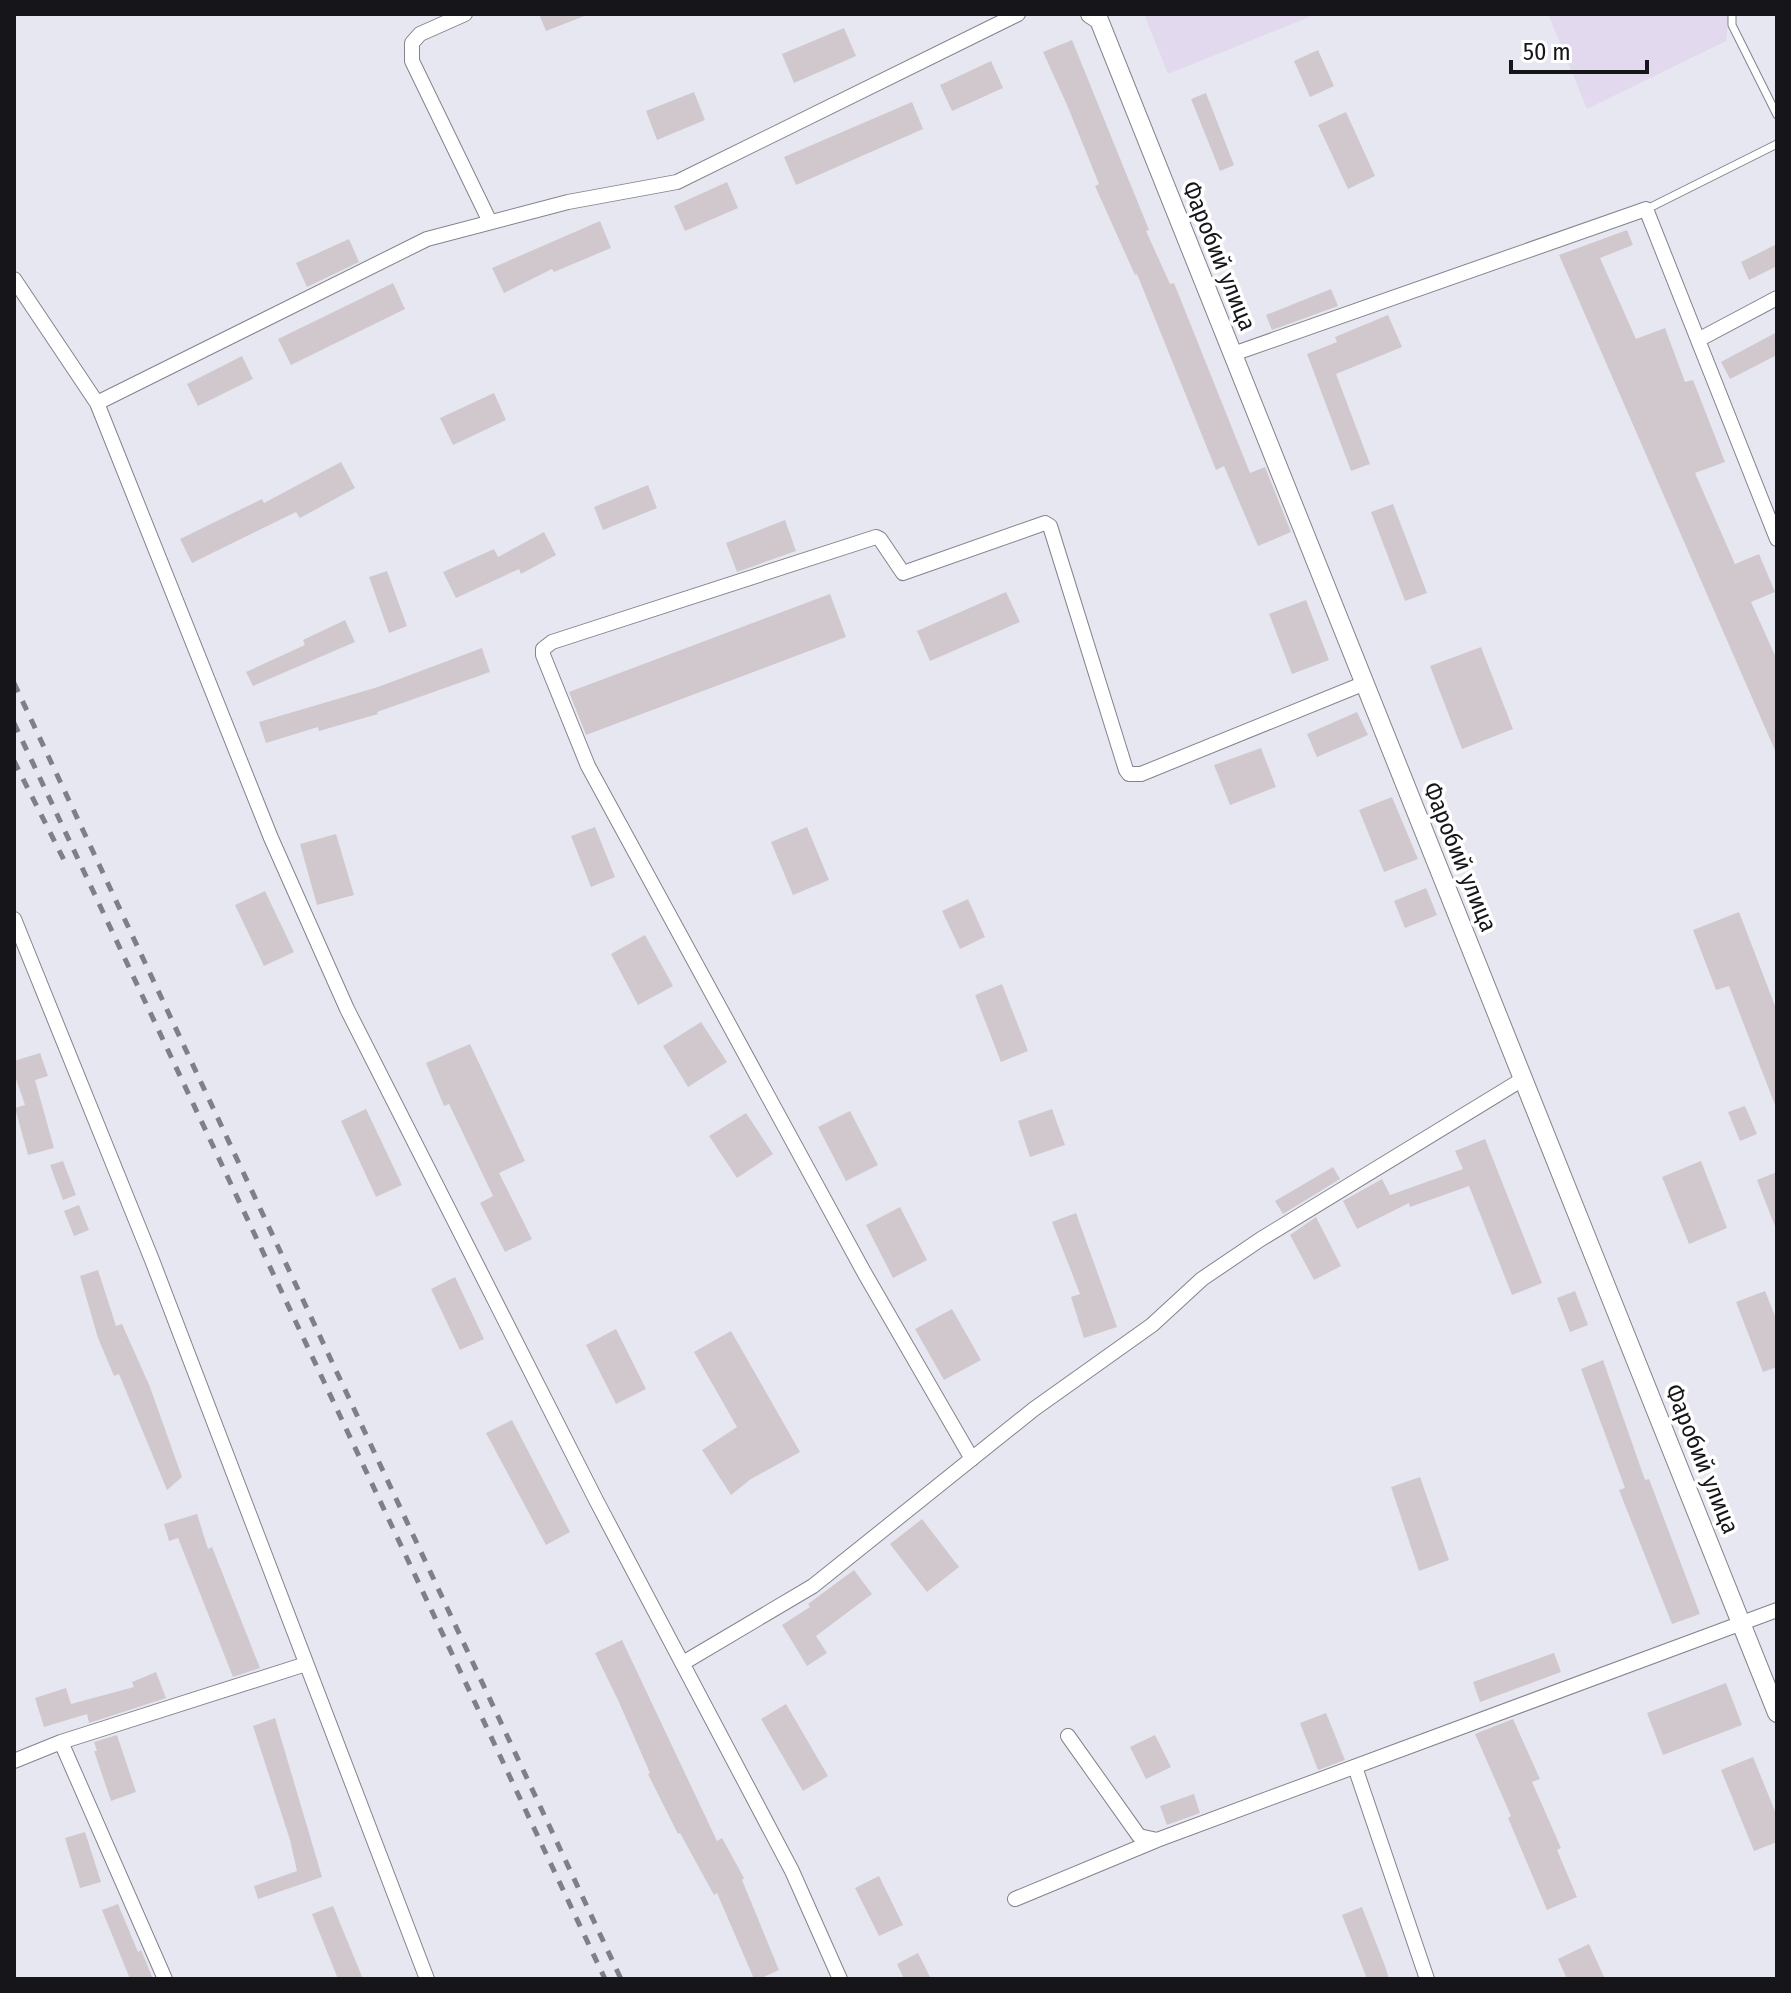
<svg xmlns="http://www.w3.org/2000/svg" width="1791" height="1993" viewBox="0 0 1791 1993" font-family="'Fira Sans Condensed',sans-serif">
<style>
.education{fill:#e3d9ee}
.building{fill:#d1c8ce}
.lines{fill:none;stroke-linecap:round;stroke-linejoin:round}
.service-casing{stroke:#83838c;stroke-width:9}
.minor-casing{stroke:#83838c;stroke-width:16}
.tertiary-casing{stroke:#83838c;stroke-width:20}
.service{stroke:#fff;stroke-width:7}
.minor{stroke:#fff;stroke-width:14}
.tertiary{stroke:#fff;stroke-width:18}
.rail{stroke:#7f7f86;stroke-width:5;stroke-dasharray:10 10;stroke-linecap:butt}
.labels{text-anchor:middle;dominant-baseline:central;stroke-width:7;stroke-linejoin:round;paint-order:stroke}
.street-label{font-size:24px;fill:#16161a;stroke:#fff}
</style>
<rect width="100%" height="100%" fill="#e7e7f1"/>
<path class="education" d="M 1144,14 L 1317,14 L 1168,74 Z
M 1548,14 L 1729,14 L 1726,41 L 1587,109 Z"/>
<path class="building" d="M 539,14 L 586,14 L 587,15 L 546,31 Z
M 844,28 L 856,56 L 794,83 L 782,54 Z
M 1072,40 L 1149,230 L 1146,231 L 1170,284 L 1174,283 L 1250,473 L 1265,467 L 1291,532 L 1258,546 L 1224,466 L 1216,470 L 1137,274 L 1135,275 L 1095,186 L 1099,184 L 1067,105 L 1043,52 Z
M 1318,50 L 1334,86 L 1310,97 L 1294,61 Z
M 991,61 L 1003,88 L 952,111 L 940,85 Z
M 694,92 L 705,120 L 657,140 L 646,111 Z
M 1206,93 L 1234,165 L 1220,171 L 1191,99 Z
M 912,102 L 923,129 L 796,185 L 784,157 Z
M 1346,112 L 1375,176 L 1348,189 L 1318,125 Z
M 727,182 L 738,208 L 685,231 L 674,206 Z
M 600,221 L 611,248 L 554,272 L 552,269 L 504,293 L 492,268 Z
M 1627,230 L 1633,245 L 1600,258 L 1636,339 L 1665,328 L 1685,382 L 1693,380 L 1725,462 L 1695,473 L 1735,564 L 1759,554 L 1775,592 L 1751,602 L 1777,660 L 1777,755 L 1559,255 Z
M 349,239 L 359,262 L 307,287 L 296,263 Z
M 1777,244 L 1777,266 L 1749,280 L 1741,262 Z
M 393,283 L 405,309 L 291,365 L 278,339 Z
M 1331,289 L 1338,306 L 1272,330 L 1266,315 Z
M 1388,315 L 1402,347 L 1336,374 L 1370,464 L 1351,471 L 1307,354 L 1337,342 L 1335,337 Z
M 1777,332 L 1777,355 L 1730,379 L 1721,362 Z
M 242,356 L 253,379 L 198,406 L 187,384 Z
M 494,393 L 506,420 L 453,445 L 440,418 Z
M 341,462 L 355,488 L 300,518 L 296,512 L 192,563 L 180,539 L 262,499 L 264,503 Z
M 648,485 L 657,508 L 603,530 L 594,507 Z
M 1393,504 L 1427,593 L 1405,601 L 1371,512 Z
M 785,520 L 796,551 L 737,572 L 726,543 Z
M 544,532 L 556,555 L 521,574 L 519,569 L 456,598 L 443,572 L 494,549 L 498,557 Z
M 387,571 L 407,626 L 389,633 L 369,577 Z
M 1006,592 L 1020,622 L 930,661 L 917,631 Z
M 830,594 L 846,637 L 586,735 L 569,692 Z
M 1306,600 L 1329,660 L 1292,674 L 1269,614 Z
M 345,620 L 355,642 L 253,686 L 246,672 L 305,645 L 303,640 Z
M 1481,647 L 1513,729 L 1462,749 L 1430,666 Z
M 482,648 L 490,672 L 377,712 L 378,714 L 319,731 L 318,727 L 266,743 L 259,722 L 378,687 Z
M 1357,712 L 1368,735 L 1317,757 L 1307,734 Z
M 1261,748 L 1276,787 L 1230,805 L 1214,765 Z
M 1392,797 L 1418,859 L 1384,872 L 1359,810 Z
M 595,827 L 615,877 L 591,887 L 571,836 Z
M 807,827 L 829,880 L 793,895 L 771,842 Z
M 336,834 L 354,895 L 317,905 L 300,844 Z
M 1426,888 L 1437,915 L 1405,928 L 1394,901 Z
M 265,891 L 294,952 L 264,966 L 235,905 Z
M 968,899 L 985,937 L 960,949 L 942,911 Z
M 1739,912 L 1777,1011 L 1777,1110 L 1729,986 L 1716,990 L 1693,930 Z
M 645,935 L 673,986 L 638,1005 L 611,954 Z
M 1002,984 L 1028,1051 L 1001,1062 L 975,995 Z
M 701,1022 L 727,1062 L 688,1087 L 663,1046 Z
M 470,1044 L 525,1161 L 499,1173 L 532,1239 L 505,1252 L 480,1203 L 493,1196 L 449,1104 L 444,1106 L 426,1063 Z
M 40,1053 L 48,1076 L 35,1080 L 54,1148 L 28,1155 L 15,1108 L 25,1105 L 14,1073 L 14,1061 Z
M 1745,1106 L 1757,1134 L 1740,1141 L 1728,1112 Z
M 366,1109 L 402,1185 L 376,1197 L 341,1121 Z
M 1052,1109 L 1065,1145 L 1030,1157 L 1018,1121 Z
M 850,1111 L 878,1165 L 846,1181 L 818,1127 Z
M 746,1113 L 773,1154 L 737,1178 L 709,1136 Z
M 1485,1139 L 1542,1283 L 1512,1295 L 1469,1186 L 1410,1207 L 1409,1203 L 1357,1229 L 1343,1201 L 1382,1179 L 1390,1195 L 1463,1169 L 1455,1151 Z
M 63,1161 L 76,1195 L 63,1200 L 50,1165 Z
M 1701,1161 L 1727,1228 L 1689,1244 L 1662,1177 Z
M 1333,1167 L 1340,1179 L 1283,1214 L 1275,1201 Z
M 1777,1172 L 1777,1229 L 1776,1229 L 1757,1180 Z
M 79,1205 L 89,1230 L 74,1236 L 64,1211 Z
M 900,1207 L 927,1260 L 893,1278 L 866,1225 Z
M 1076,1213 L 1117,1327 L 1084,1338 L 1071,1297 L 1080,1294 L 1052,1222 Z
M 1316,1217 L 1341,1266 L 1314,1280 L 1290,1235 Z
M 98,1270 L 116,1326 L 122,1324 L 150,1387 L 182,1477 L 167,1490 L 119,1374 L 114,1376 L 98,1338 L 80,1276 Z
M 455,1277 L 484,1339 L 460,1350 L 431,1289 Z
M 1575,1291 L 1588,1325 L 1570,1332 L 1557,1298 Z
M 1765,1291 L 1777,1321 L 1777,1367 L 1763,1372 L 1736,1302 Z
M 952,1309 L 981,1360 L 944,1380 L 915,1329 Z
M 616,1329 L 646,1389 L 616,1404 L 586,1345 Z
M 731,1331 L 800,1452 L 751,1479 L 731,1495 L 702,1450 L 737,1427 L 694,1352 Z
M 1603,1360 L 1645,1480 L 1649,1479 L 1700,1614 L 1672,1624 L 1619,1490 L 1625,1488 L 1581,1369 Z
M 512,1420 L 570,1532 L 546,1545 L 486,1433 Z
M 1420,1477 L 1449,1560 L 1419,1571 L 1391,1487 Z
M 197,1514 L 208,1549 L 212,1547 L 260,1668 L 233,1677 L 178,1538 L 169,1541 L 164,1524 Z
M 922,1519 L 959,1567 L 927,1592 L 890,1544 Z
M 854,1570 L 872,1594 L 816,1636 L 827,1653 L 807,1666 L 782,1625 L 810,1607 L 808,1604 Z
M 622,1640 L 717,1841 L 722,1838 L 744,1878 L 742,1880 L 779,1970 L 759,1979 L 754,1979 L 717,1893 L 714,1895 L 680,1833 L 678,1834 L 648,1774 L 650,1773 L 618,1700 L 595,1653 Z
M 1554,1653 L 1561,1672 L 1480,1702 L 1473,1682 Z
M 156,1672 L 166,1698 L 89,1723 L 87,1714 L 44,1727 L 35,1698 L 66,1688 L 71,1704 L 134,1687 L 132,1682 Z
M 1726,1683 L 1742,1725 L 1663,1755 L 1647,1713 Z
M 786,1704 L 828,1776 L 803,1791 L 761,1719 Z
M 1326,1713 L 1345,1760 L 1318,1770 L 1300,1723 Z
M 275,1718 L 322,1877 L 258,1899 L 254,1886 L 297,1871 L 290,1840 L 253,1726 Z
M 1513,1719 L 1540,1779 L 1532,1782 L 1561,1848 L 1557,1850 L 1577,1897 L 1547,1910 L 1508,1818 L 1511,1816 L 1475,1734 Z
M 117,1735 L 136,1792 L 111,1801 L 94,1751 L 97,1751 L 94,1742 Z
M 1155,1735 L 1171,1767 L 1146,1779 L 1130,1747 Z
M 1753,1757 L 1777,1816 L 1777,1842 L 1754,1851 L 1721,1770 Z
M 1194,1794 L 1200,1813 L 1167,1825 L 1160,1806 Z
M 85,1832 L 101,1882 L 80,1888 L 65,1838 Z
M 879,1876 L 903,1925 L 879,1936 L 855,1888 Z
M 118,1904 L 138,1952 L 141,1950 L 153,1979 L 130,1979 L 102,1910 Z
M 333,1906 L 363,1979 L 338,1979 L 312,1914 Z
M 1362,1907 L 1385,1966 L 1389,1979 L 1367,1979 L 1342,1915 Z
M 1589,1944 L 1605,1979 L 1567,1979 L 1558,1959 Z
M 918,1953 L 931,1979 L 904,1979 L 897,1964 Z"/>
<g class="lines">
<defs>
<path id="service" d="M 1732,14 L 1732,25 L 1777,115
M 1647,209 L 1777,144"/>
<path id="minor" d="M 465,14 L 420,34 L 412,43 L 412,61 L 490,222
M 14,279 L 97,403 L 271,838 L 347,1009 L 596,1500 L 792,1871 L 840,1979
M 1698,340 L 1777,298
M 1233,354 L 1646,209 L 1777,539
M 97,403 L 427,239 L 568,202 L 677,182 L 1018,14
M 14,919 L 152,1260 L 427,1979
M 972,1459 L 865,1274 L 588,766 L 543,655 L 543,649 L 552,642 L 876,537 L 880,539 L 903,573 L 1045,523 L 1050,526 L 1126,770 L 1129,774 L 1141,774 L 1365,683
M 683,1663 L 813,1586 L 1034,1409 L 1152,1325 L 1202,1279 L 1261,1239 L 1523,1079
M 1068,1736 L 1139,1836 L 1157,1840
M 61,1742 L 165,1979
M 14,1761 L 61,1742 L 306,1664
M 1355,1767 L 1427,1979
M 1015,1899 L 1157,1840 L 1777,1610"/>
<path id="tertiary" d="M 1090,14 L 1099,20 L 1777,1713"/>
</defs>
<use href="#service" class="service-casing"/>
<use href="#minor" class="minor-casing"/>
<use href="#tertiary" class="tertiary-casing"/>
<use href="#service" class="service"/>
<use href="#minor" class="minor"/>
<use href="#tertiary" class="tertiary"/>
<path class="rail" d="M 14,683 L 621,1979
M 14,723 L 605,1979
M 14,761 L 66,864"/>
</g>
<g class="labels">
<g class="street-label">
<text transform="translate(1219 256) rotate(68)">Фаробий улица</text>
<text transform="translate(1460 857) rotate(68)">Фаробий улица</text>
<text transform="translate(1702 1459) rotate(68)">Фаробий улица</text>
</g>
</g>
<rect width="1791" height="1993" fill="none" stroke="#16161a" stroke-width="32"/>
<path d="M1511 60v12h136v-12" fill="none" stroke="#16161a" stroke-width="4"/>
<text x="1523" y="60" font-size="24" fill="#16161a" stroke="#ffffff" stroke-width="6" paint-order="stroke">50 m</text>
</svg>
